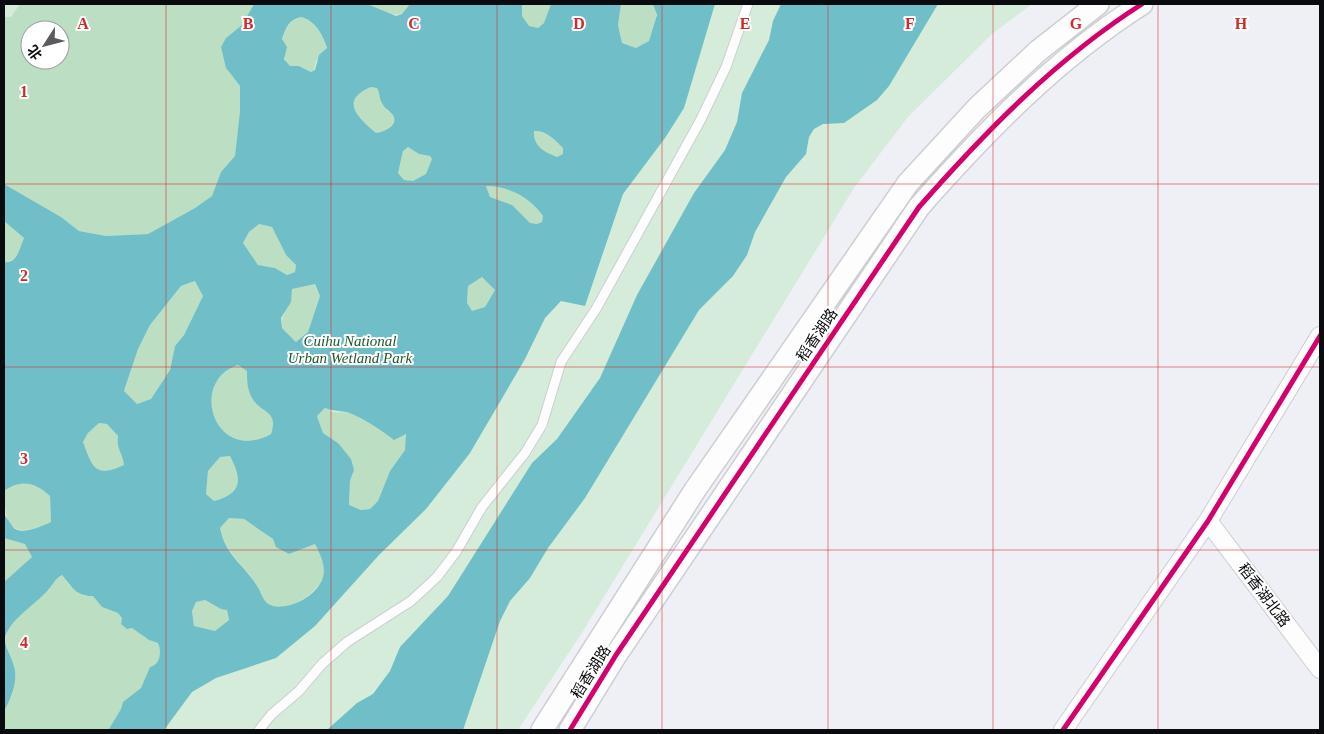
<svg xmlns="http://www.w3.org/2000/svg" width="1324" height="734" viewBox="0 0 1324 734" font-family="'Times New Roman','Noto Sans SC',serif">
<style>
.green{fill:#d4ecd9;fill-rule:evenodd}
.forest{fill:#bcdec3;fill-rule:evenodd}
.water{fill:#70bfc8;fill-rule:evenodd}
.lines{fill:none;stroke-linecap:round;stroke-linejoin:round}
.service-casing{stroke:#cdced2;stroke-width:11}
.minor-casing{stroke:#cdced2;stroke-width:20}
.tertiary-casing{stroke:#cdced2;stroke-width:24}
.service{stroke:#fdfdfe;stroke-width:9}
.minor{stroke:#fdfdfe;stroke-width:18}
.tertiary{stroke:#fdfdfe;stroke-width:21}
.cycleway-casing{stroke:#fff;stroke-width:8}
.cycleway{stroke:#d6006c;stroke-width:5}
.grid{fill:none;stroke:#d62828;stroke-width:1;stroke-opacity:0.55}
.labels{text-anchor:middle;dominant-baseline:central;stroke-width:4;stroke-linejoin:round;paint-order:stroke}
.street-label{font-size:15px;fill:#0a0b0e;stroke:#fff}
.park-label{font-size:15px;font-style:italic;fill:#1b5a28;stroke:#fff}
.grid-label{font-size:16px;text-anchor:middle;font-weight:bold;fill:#d62828;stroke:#fff;stroke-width:4;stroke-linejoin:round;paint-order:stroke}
</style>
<rect width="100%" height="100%" fill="#eff0f6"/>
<path class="green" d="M 4,4 L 1032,4 L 992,34 L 908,117 L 854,188 L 583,631 L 518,730 L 4,730 ZM 30,30 L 60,30 L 60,60 L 30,60 Z"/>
<path class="forest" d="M 20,4 L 254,4 L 242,25 L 226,38 L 226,68 L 240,86 L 240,111 L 235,157 L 221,172 L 212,196 L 195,208 L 148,234 L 106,236 L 79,231 L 61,217 L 4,184 L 4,17 L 11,17 ZM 30,30 L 60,30 L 60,60 L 30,60 Z
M 367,4 L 410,4 C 405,23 378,12 367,4 Z
M 522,4 L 551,4 L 544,23 L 538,28 L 529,27 L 522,16 Z
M 621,4 L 653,4 C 660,16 653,28 649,41 L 636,48 L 622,43 L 618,25 Z
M 301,17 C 315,20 323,35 327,49 L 316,61 L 314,70 L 312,72 L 299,66 L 290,66 C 276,51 281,23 301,17 Z
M 371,87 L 377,88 C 380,94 382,104 387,110 C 390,114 391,111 393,115 C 398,126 383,132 376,133 C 359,118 338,101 371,87 Z
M 534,131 C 546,131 554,140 563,148 L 563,154 L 557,157 C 544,152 533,146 534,131 Z
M 408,147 L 419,154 L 430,156 L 432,159 L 427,174 L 413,181 L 404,180 L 398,173 L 403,151 Z
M 486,186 C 508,186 530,197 543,216 L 542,222 L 537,225 L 530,223 L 512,205 L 490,197 Z
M 4,221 L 24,238 L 16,258 L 5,263 Z
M 259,224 L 272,227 L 286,255 L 296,265 L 295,272 L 287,275 L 275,268 L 258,265 L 243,243 L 249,232 Z
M 482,277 L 495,290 L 485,307 L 472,312 L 467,303 L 468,285 Z
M 196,281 L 203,296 L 184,335 L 175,346 L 170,370 L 151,399 L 137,404 L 124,392 L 138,349 L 150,325 L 181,286 Z
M 314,284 L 320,296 L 308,332 L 296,342 L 282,328 C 281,311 291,308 292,289 Z
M 238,365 L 247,371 C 247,381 247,389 252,398 C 261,414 279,410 271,434 C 213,464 188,382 238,365 Z
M 326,408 L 332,412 L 350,413 L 399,435 L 405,434 L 407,439 L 405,450 L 390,471 L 378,501 L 370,509 L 361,510 L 349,506 L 350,481 L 354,470 L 338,443 L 323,433 L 317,416 Z
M 99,423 L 107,424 L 118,436 C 116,449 123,454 125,465 C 95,477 94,469 83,442 L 88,433 Z
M 230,456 C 243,479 242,493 214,501 L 206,494 L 208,471 L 220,457 Z
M 28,482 L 37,486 L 50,496 L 51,522 C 15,539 4,529 4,491 L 19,483 Z
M 229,518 L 244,519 L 273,539 L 289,554 L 315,544 C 320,554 326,565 323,577 C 318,593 285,615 269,605 C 262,600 261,593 257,586 C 245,564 227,557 220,528 Z
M 4,538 L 26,544 L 32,557 L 4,582 Z
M 62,575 L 69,585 L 84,596 L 93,596 L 102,607 L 118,613 L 122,618 L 121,624 L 127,628 L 132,628 L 149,640 L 158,643 C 162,653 160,665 150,667 L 141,688 L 123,702 L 121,709 L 109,730 L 4,730 L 4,711 L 12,696 L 14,686 L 14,665 L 5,641 L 8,630 L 26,608 L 49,590 L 54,581 Z
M 205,600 L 221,609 L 227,609 L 229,620 L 215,631 L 194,626 L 192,611 L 196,602 Z"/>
<path class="water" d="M 254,4 L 367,4 L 396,16 L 402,14 L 410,4 L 522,4 L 522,16 L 529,26 L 538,28 L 544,23 L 551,4 L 621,4 L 618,25 L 622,43 L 636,48 L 649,41 L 657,15 L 653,4 L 715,4 L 684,108 L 665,138 L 623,194 L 585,306 L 561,301 L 545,318 L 525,359 L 470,453 L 426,509 L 379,555 L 315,626 L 276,658 L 216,678 L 192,692 L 164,730 L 106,730 L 109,729 L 121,709 L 123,702 L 141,688 L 150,667 C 160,665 162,652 158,643 L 149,640 L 132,628 L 127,629 L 121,624 L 122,618 L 118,613 L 102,607 L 93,596 C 77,597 71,586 62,575 C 55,579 54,583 49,589 C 40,601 4,623 5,641 C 6,648 11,656 13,663 C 19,679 12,697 4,711 L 4,582 L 32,557 L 25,544 L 4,538 L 4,514 C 7,518 10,523 13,527 C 20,536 42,526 51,522 L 50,496 C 35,482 21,479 4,491 L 4,262 C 18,264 19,248 24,238 L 4,221 L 4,184 L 61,217 L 79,231 L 106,236 L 148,234 L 195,208 L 212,196 L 221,172 L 235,156 L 240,111 L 240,86 L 226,68 L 221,47 L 226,38 L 242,25 ZM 301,17 C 315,20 323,35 327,48 L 319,55 L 315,70 L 311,72 L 299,66 L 290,66 L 284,59 L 287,47 L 282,39 C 286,27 289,20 301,17 ZM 371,87 L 377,88 C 380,93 379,99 382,103 C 384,108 390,111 393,115 C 399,126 383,132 376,133 C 359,118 338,101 371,87 ZM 534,131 C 546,130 555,140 563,148 L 563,154 L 557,157 C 544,152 533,146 534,131 ZM 408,147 L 419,154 L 430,156 L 432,159 L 426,174 L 413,181 L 404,180 L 398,173 L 403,151 ZM 486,186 C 508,186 530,197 543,216 L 542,222 L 537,224 L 530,223 L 512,205 L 490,197 ZM 259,224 L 272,227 L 286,255 L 296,265 L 295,272 L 287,275 L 275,268 L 258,265 L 243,243 L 249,232 ZM 482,277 L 495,290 L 485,307 L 472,311 L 467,303 L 468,286 ZM 195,281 L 203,296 L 184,335 L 175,346 L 170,370 L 151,399 L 137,404 L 124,391 L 138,349 L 150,325 L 181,286 ZM 315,284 L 320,296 L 308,332 L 296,342 L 282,328 L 281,318 L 291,302 L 292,289 ZM 238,365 L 247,371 C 247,381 247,389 252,398 C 261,414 279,410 271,434 C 214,465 188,381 238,365 ZM 325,408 C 334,412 344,410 352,414 C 368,421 381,430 394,440 L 406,434 L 405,450 L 390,471 L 378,501 L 370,509 L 361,510 L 349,505 L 350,481 L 354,470 L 351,459 L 338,443 L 323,433 L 317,416 ZM 99,423 L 107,424 L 118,436 C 116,449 123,454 124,465 C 95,478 93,468 83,442 L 88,433 ZM 230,456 C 242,479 243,493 214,501 L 206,494 L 208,471 L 220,457 ZM 229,518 L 244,519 L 273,539 L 276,547 L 289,554 L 315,544 C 320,554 326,565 323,577 C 318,595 291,610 273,606 C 263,604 262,593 257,586 C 244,564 226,557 220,528 ZM 205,600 L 221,609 L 227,610 L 229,620 L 215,631 L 194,626 L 192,611 L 196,602 Z
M 781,4 L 938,4 L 889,86 L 877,100 L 844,123 L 823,124 L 814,129 L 809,137 L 806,154 L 786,177 L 755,232 L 747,255 L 733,276 L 699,310 L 585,498 L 548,548 L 530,578 L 510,601 L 500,621 L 463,730 L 327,730 L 357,703 L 373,694 L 390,671 L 400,647 L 448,596 L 532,463 L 557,439 L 600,378 L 637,295 L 694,193 L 725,150 L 737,122 L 742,93 L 769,40 L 773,21 Z"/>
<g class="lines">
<defs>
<path id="service" d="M 259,730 L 271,715 L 299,691 L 322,664 L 347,642 L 411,601 L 437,577 L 456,552 L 482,507 L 525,453 L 542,425 L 561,362 L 596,309 L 700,121 L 726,67 L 748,4"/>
<path id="minor" d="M 1208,521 L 1320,669
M 1063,730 L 1208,521 L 1320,336"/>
<path id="tertiary" d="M 542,730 L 695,490 L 908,183 L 977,108 L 1038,51 L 1098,4
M 570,730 L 616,655 L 919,207 C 986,131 1056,59 1142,4"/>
</defs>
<use href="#service" class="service-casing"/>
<use href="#minor" class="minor-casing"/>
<use href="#tertiary" class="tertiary-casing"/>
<use href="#service" class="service"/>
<use href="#minor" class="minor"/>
<use href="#tertiary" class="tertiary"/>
<defs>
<path id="cycleway" d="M 570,730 L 616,655 L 919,207 C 986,131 1056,59 1142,4
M 1063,730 L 1208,521 L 1320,336"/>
</defs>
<use href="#cycleway" class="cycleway-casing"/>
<use href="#cycleway" class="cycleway"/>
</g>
<path class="grid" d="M 166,4 L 166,730M 331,4 L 331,730M 497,4 L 497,730M 662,4 L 662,730M 828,4 L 828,730M 993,4 L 993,730M 1158,4 L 1158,730M 4,184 L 1320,184M 4,367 L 1320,367M 4,550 L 1320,550"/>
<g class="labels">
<g class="street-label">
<text transform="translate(817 335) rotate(-56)">稻香湖路</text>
<text transform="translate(1264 595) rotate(53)">稻香湖北路</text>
<text transform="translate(591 672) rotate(-58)">稻香湖路</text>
</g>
<g class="park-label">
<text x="350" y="341">Cuihu National<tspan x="350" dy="17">Urban Wetland Park</tspan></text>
</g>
</g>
<g class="grid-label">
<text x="83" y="29">A</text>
<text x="248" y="29">B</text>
<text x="414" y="29">C</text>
<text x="579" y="29">D</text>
<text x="745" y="29">E</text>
<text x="910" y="29">F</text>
<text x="1076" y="29">G</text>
<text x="1241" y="29">H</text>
<text x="24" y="97">1</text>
<text x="24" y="281">2</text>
<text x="24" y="464">3</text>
<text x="24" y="648">4</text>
</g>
<rect width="1324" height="734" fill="none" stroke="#0a0b0e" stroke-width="10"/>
<g transform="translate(45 45) rotate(234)"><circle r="24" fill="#ffffff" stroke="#9d9d9f"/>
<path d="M0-4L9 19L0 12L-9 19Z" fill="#5a5b5f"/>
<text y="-8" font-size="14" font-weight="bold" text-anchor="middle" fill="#0a0b0e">北</text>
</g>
</svg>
